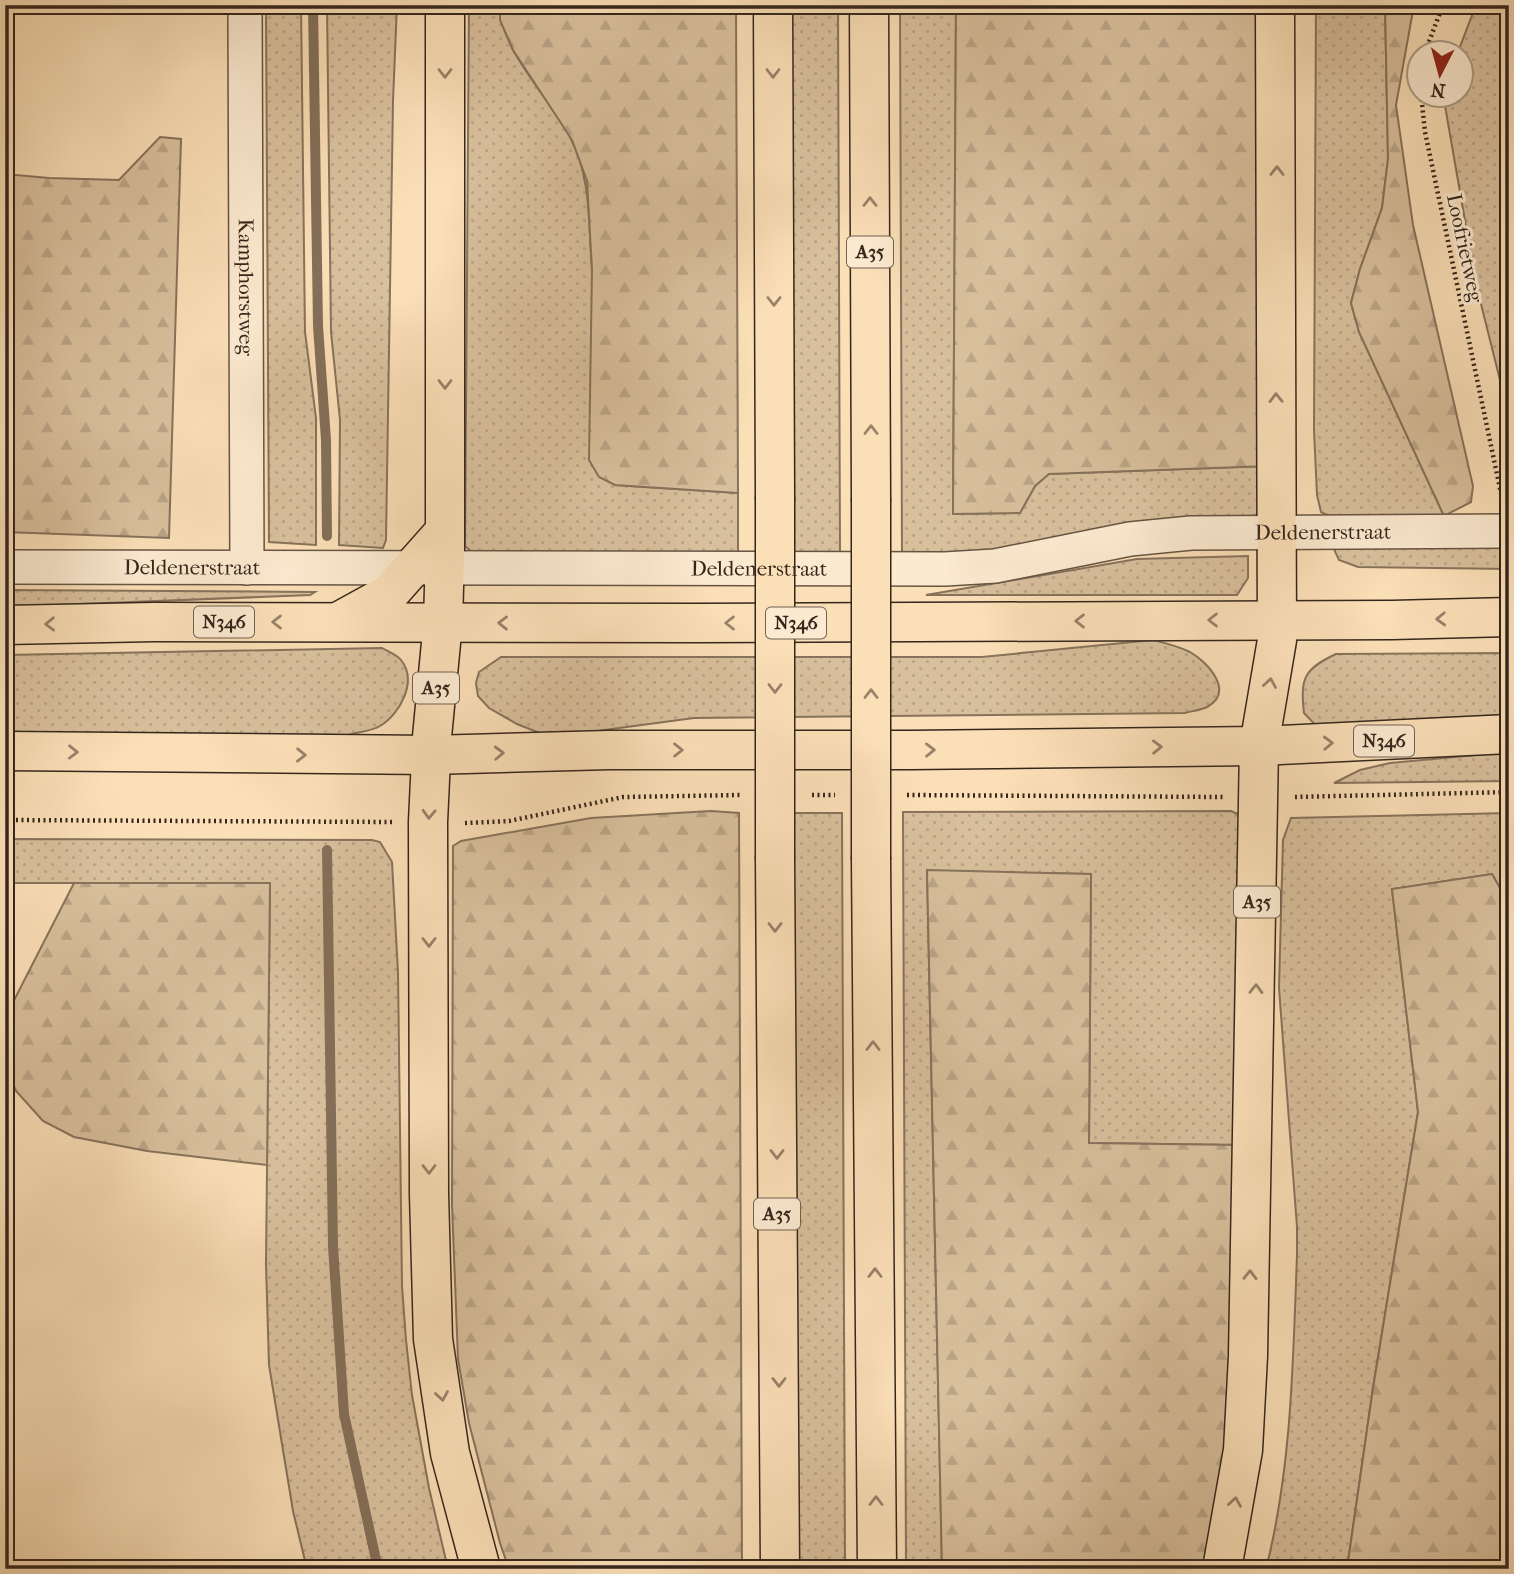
<svg xmlns="http://www.w3.org/2000/svg" width="1514" height="1574" viewBox="0 0 1514 1574" font-family="'IM FELL French Canon',serif">
<style>
.grass{fill:url(#grass-dots);stroke:#87735c;stroke-width:2}
.forest{fill:url(#forest-firs);stroke:#87735c;stroke-width:2}
.lines{fill:none;stroke-linecap:round;stroke-linejoin:round}
.stream{stroke:#846f59;stroke-width:10}
.street-casing{stroke:#665443;stroke-width:36}
.primary-casing{stroke:#35261c;stroke-width:41}
.highway-casing{stroke:#35261c;stroke-width:41}
.path{stroke:#35261c;stroke-width:4.5;stroke-dasharray:2 3.5;stroke-linecap:butt}
.street{stroke:#fcead0;stroke-width:33}
.primary{stroke:#fbdfb7;stroke-width:38}
.highway{stroke:#fbdfb7;stroke-width:38}
.highway-bridge-casing{stroke:#35261c;stroke-width:41;stroke-linecap:butt}
.highway-bridge{stroke:#fbdfb7;stroke-width:38}
.oneway{stroke:#98826a}
.labels{text-anchor:middle;dominant-baseline:central;stroke-width:6;stroke-linejoin:round;paint-order:stroke}
.shield{fill:#fcead0;stroke:#716152;stroke-width:2}
.shield-label{font-size:19px;font-weight:bold;fill:#35261c}
.street-label{font-size:21px;fill:#35261c;stroke:#fcead0}
</style>
<defs>
<pattern id="grass-dots" width="8" height="8" patternUnits="userSpaceOnUse" patternTransform="scale(1.75)"><rect width="8" height="8" fill="#d9c09d"/><path d="M2 2h.1M6 6h.1" fill="none" stroke="#bba587" stroke-width="1.8" stroke-linecap="round"/></pattern>
<pattern id="forest-firs" width="22" height="20" patternUnits="userSpaceOnUse" patternTransform="scale(1.75)"><rect width="22" height="20" fill="#d9c09d"/><path d="M5 1l3.5 6h-7zM16 11l3.5 6h-7z" fill="#bba587"/></pattern>
</defs>
<rect width="100%" height="100%" fill="#fbdfb7"/>
<filter id="stains"><feTurbulence type="fractalNoise" baseFrequency=".00286" numOctaves="4"/><feColorMatrix values="0 0 0 0 .2 0 0 0 0 .09 0 0 0 0 .02 0 0 0 .5 -.17"/></filter>
<radialGradient id="worn" r=".72"><stop offset=".6" stop-color="#630" stop-opacity="0"/><stop offset="1" stop-color="#630" stop-opacity=".3"/></radialGradient>
<path class="grass" d="M 266,5 L 301,5 L 305,332 L 316,418 L 316,545 L 269,542 Z
M 327,5 L 397,5 L 393,101 L 386,540 L 383,548 L 339,545 L 340,420 L 331,332 Z
M 469,5 L 500,5 C 500,52 551,98 571,139 C 592,181 588,224 592,269 C 597,341 607,413 615,485 L 738,493 L 738,557 L 478,557 L 465,546 Z
M 792,5 L 838,5 L 840,556 L 789,557 Z
M 900,5 L 956,5 L 953,514 L 1020,513 L 1035,486 L 1048,474 L 1268,466 L 1268,513 L 1230,520 L 987,553 L 902,556 Z
M 1316,5 L 1385,5 L 1388,159 L 1382,208 L 1360,269 L 1351,303 L 1359,332 L 1444,516 L 1331,517 L 1321,512 L 1317,495 L 1314,430 Z
M 1476,5 L 1509,5 L 1509,416 L 1476,284 L 1444,100 L 1445,95 L 1462,94 L 1462,52 L 1458,52 Z
M 1509,544 L 1509,569 L 1358,567 L 1339,560 L 1332,545 Z
M 1248,556 L 1248,578 L 1237,595 L 926,595 L 1137,559 Z
M 5,590 L 315,592 L 310,595 L 5,607 Z
M 1153,640 C 1165,643 1178,646 1190,652 C 1208,662 1235,692 1207,707 C 1201,710 1192,711 1185,713 L 694,718 L 567,735 L 542,734 L 517,724 L 489,708 L 478,696 L 476,683 L 479,672 L 501,657 L 982,657 Z
M 382,648 C 387,651 397,655 401,660 C 418,681 400,714 380,726 C 372,731 358,732 348,735 L 5,733 L 5,655 Z
M 1509,653 L 1509,727 L 1320,730 L 1304,713 C 1300,678 1304,669 1336,654 Z
M 1509,752 L 1509,781 L 1334,783 L 1360,770 L 1390,763 Z
M 1231,811 L 1244,817 L 1238,1145 L 1089,1143 L 1091,874 L 927,871 L 942,1569 L 906,1569 L 903,812 Z
M 788,813 L 842,813 L 845,1569 L 794,1569 Z
M 1509,813 L 1509,904 L 1492,874 L 1392,889 L 1418,1112 L 1373,1388 L 1347,1569 L 1266,1569 C 1292,1466 1293,1360 1297,1255 L 1297,1227 L 1279,988 L 1283,840 L 1291,818 Z
M 5,839 L 372,840 L 380,842 L 392,862 L 398,972 L 402,1286 L 406,1340 L 412,1395 L 429,1488 L 448,1569 L 307,1569 L 293,1511 L 269,1365 L 266,1264 L 270,883 L 5,883 Z"/>
<path class="forest" d="M 500,5 L 736,5 L 738,493 L 615,485 L 599,477 L 589,460 L 592,269 L 587,181 L 572,140 L 513,50 L 500,20 Z
M 956,5 L 1267,5 L 1268,466 L 1049,474 L 1035,486 L 1020,513 L 953,514 Z
M 1385,5 L 1414,5 L 1396,105 L 1413,225 L 1473,486 L 1471,502 L 1444,516 L 1359,332 L 1351,303 L 1360,269 L 1382,208 L 1388,159 Z
M 160,137 L 181,139 L 169,538 L 5,532 L 5,174 L 49,178 L 119,180 Z
M 711,811 L 739,813 L 742,1569 L 509,1569 L 500,1543 L 469,1423 L 458,1359 L 452,1205 L 453,846 L 461,841 L 591,818 Z
M 927,870 L 1091,874 L 1089,1143 L 1238,1145 L 1225,1457 L 1204,1569 L 942,1569 Z
M 1492,874 L 1509,904 L 1509,1569 L 1347,1569 L 1373,1388 L 1418,1112 L 1392,889 Z
M 74,883 L 270,883 L 267,1165 L 147,1151 L 74,1137 L 43,1121 L 16,1091 L 5,1066 L 7,1014 Z"/>
<g class="lines">
<path class="stream" d="M 313,5 L 318,326 L 326,440 L 327,536
M 327,850 L 333,1246 L 344,1414 L 378,1569"/>
<defs>
<g id="street">
<path id="s1" d="M 245,5 L 247,568"/>
<path id="s2" d="M 5,567 L 945,569 L 995,566 L 1130,539 L 1191,533 L 1509,531"/>
</g>
<path id="primary" d="M 5,625 L 154,622 L 698,623 L 1392,620 L 1509,617
M 5,751 L 431,755 L 609,750 L 911,750 L 1259,746 L 1509,734"/>
<path id="highway" d="M 445,5 L 445,553 L 443,622 L 432,737 L 428,822 L 429,1194 L 433,1339 L 450,1453 L 481,1569
M 773,5 L 775,497
M 869,5 L 871,498
M 338,622 L 389,594 L 444,532
M 775,859 L 780,1569
M 871,860 L 877,1569
M 1222,1569 L 1243,1450 L 1248,1356 L 1259,746 L 1277,640 L 1275,5"/>
</defs>
<use href="#street" class="street-casing"/>
<use href="#primary" class="primary-casing"/>
<use href="#highway" class="highway-casing"/>
<path class="path" d="M 1425,52 L 1443,5
M 1421,94 L 1425,132 L 1502,498
M 812,795 L 835,795
M 907,795 L 1223,797
M 1295,797 L 1509,792
M 5,820 L 393,822
M 465,823 L 509,821 L 623,797 L 740,795"/>
<use href="#street" class="street"/>
<use href="#primary" class="primary"/>
<use href="#highway" class="highway"/>
<defs>
<path id="highway-bridge" d="M 775,497 L 775,859
M 871,498 L 871,860"/>
</defs>
<use href="#highway-bridge" class="highway-bridge-casing"/>
<use href="#highway-bridge" class="highway-bridge"/>
</g>
<defs><path id="oneway-chevron" d="M-2-3.5L2.5 0L-2 3.5" fill="none" stroke-width="1.6" stroke-linecap="round" stroke-linejoin="round" transform="scale(1.75)"/></defs>
<g class="oneway">
<use href="#oneway-chevron" transform="translate(445 73) rotate(90)"/>
<use href="#oneway-chevron" transform="translate(773 73) rotate(90)"/>
<use href="#oneway-chevron" transform="translate(1277 171) rotate(-90)"/>
<use href="#oneway-chevron" transform="translate(870 202) rotate(-90)"/>
<use href="#oneway-chevron" transform="translate(774 301) rotate(90)"/>
<use href="#oneway-chevron" transform="translate(445 384) rotate(90)"/>
<use href="#oneway-chevron" transform="translate(1276 398) rotate(-91)"/>
<use href="#oneway-chevron" transform="translate(871 430) rotate(-90)"/>
<use href="#oneway-chevron" transform="translate(1441 619) rotate(178)"/>
<use href="#oneway-chevron" transform="translate(1213 620) rotate(-180)"/>
<use href="#oneway-chevron" transform="translate(1080 621) rotate(180)"/>
<use href="#oneway-chevron" transform="translate(277 622) rotate(-180)"/>
<use href="#oneway-chevron" transform="translate(503 623) rotate(-179)"/>
<use href="#oneway-chevron" transform="translate(730 623) rotate(180)"/>
<use href="#oneway-chevron" transform="translate(50 624) rotate(179)"/>
<use href="#oneway-chevron" transform="translate(1270 683) rotate(-81)"/>
<use href="#oneway-chevron" transform="translate(775 688) rotate(90)"/>
<use href="#oneway-chevron" transform="translate(871 694) rotate(-90)"/>
<use href="#oneway-chevron" transform="translate(1328 743) rotate(-2)"/>
<use href="#oneway-chevron" transform="translate(1157 747) rotate(-1)"/>
<use href="#oneway-chevron" transform="translate(678 750)"/>
<use href="#oneway-chevron" transform="translate(930 750) rotate(-1)"/>
<use href="#oneway-chevron" transform="translate(73 752) rotate(1)"/>
<use href="#oneway-chevron" transform="translate(499 753) rotate(-2)"/>
<use href="#oneway-chevron" transform="translate(301 755) rotate(1)"/>
<use href="#oneway-chevron" transform="translate(429 814) rotate(92)"/>
<use href="#oneway-chevron" transform="translate(775 927) rotate(90)"/>
<use href="#oneway-chevron" transform="translate(429 942) rotate(90)"/>
<use href="#oneway-chevron" transform="translate(1256 989) rotate(-89)"/>
<use href="#oneway-chevron" transform="translate(873 1046) rotate(-90)"/>
<use href="#oneway-chevron" transform="translate(777 1154) rotate(90)"/>
<use href="#oneway-chevron" transform="translate(429 1169) rotate(90)"/>
<use href="#oneway-chevron" transform="translate(875 1273) rotate(-90)"/>
<use href="#oneway-chevron" transform="translate(1250 1275) rotate(-89)"/>
<use href="#oneway-chevron" transform="translate(779 1382) rotate(90)"/>
<use href="#oneway-chevron" transform="translate(442 1396) rotate(81)"/>
<use href="#oneway-chevron" transform="translate(876 1501) rotate(-90)"/>
<use href="#oneway-chevron" transform="translate(1235 1502) rotate(-81)"/>
</g>
<g class="labels">
<g class="shield">
<rect x="847" y="236.5" width="46" height="31" rx="5"/>
<rect x="194" y="606.5" width="60" height="31" rx="5"/>
<rect x="766" y="607.5" width="60" height="31" rx="5"/>
<rect x="413" y="672.5" width="46" height="31" rx="5"/>
<rect x="1354" y="725.5" width="60" height="31" rx="5"/>
<rect x="1234" y="886.5" width="46" height="31" rx="5"/>
<rect x="754" y="1198.5" width="46" height="31" rx="5"/>
</g>
<g class="shield-label">
<text x="870" y="252">A35</text>
<text x="224" y="622">N346</text>
<text x="796" y="623">N346</text>
<text x="436" y="688">A35</text>
<text x="1384" y="741">N346</text>
<text x="1257" y="902">A35</text>
<text x="777" y="1214">A35</text>
</g>
<g class="street-label">
<text transform="translate(1465 248) rotate(78)">Loofrietweg</text>
<text stroke="none"><textPath href="#s1" startOffset="282">Kamphorstweg</textPath></text>
<text stroke="none"><textPath href="#s2" startOffset="1321">Deldenerstraat</textPath></text>
<text stroke="none"><textPath href="#s2" startOffset="187">Deldenerstraat</textPath></text>
<text stroke="none"><textPath href="#s2" startOffset="754">Deldenerstraat</textPath></text>
</g>
</g>
<rect width="1514" height="1574" fill="none" stroke="#fbdfb7" stroke-width="28"/>
<rect x="7" y="7" width="1500" height="1560" fill="none" stroke="#35261c" stroke-width="3.5"/>
<rect x="14" y="14" width="1486" height="1546" fill="none" stroke="#35261c" stroke-width="2"/>
<g transform="translate(1440 74) rotate(186)"><circle r="33" fill="#fcead0" stroke="#ac9c88" stroke-width="2"/>
<path d="M0-5L12 26L0 18L-12 26Z" fill="#8f2418"/>
<text y="-10" font-size="19" font-weight="bold" text-anchor="middle" fill="#35261c">N</text>
</g>
<rect width="100%" height="100%" filter="url(#stains)"/>
<rect width="100%" height="100%" fill="url(#worn)"/>
</svg>
